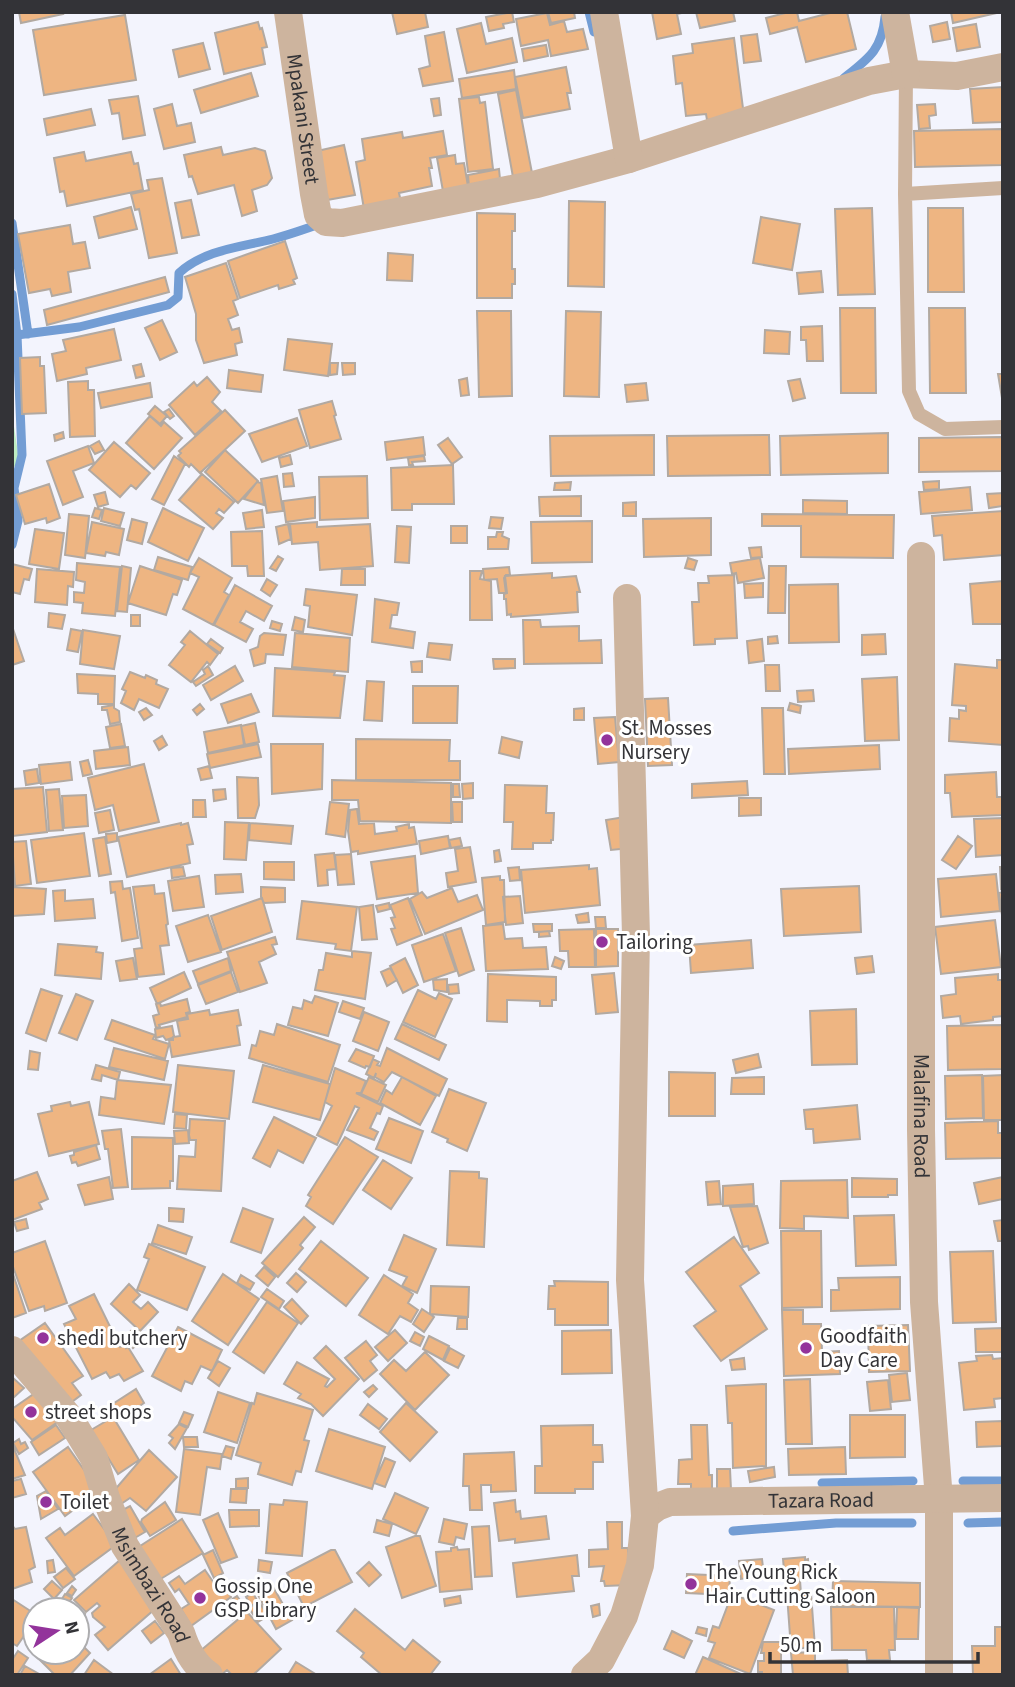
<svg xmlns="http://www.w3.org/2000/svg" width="1015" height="1687" viewBox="0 0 1015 1687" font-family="'Source Sans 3',sans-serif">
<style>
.green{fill:#beedc3}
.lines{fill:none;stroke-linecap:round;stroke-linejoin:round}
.stream{stroke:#739dd4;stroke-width:9}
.building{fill:#eeb582;stroke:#b2a9a1;stroke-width:2}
.lane{stroke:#cdb49e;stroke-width:14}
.street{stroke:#cdb49e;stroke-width:28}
.poi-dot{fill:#93339b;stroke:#fff;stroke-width:2.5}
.labels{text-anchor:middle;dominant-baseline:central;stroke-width:6;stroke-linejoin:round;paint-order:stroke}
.street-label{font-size:21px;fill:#333337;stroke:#fff}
.poi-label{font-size:21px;fill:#333337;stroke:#fff;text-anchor:start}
</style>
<rect width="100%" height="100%" fill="#f3f4fd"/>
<path class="green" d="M 12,413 L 19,460 L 12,470 Z"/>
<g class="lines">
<path class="stream" d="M 589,12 L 594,32
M 844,78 C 868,59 882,50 885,17
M 12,223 L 28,334
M 12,294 L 17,335 L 22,455 L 14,488 L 18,521 L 12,545
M 17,335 L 79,327 L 168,305 L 178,297 L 179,273 C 204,250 241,247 273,239 C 289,235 305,229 320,224
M 963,1481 L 1003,1481
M 822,1483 L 913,1481
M 968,1523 L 1003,1522
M 733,1531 L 836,1523 L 912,1523"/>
</g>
<path class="building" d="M 19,12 L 62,12 L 63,14 L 21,23 Z
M 392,12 L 425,12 L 428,27 L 397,34 Z
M 512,12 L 514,22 L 503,24 L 504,28 L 489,31 L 486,17 Z
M 548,12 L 574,12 L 575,18 L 551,23 Z
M 652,12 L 686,12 L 677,14 L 681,34 L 657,39 Z
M 696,12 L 733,12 L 735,21 L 700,28 Z
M 789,12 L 797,12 L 799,21 L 834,12 L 847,12 L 856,49 L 806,62 L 797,27 L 770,34 L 766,18 Z
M 951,12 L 1001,12 L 953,23 Z
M 547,13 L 550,25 L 564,21 L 567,32 L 583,29 L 588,49 L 551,56 L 548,40 L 521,46 L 516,19 Z
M 125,15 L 136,80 L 44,95 L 33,30 Z
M 258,22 L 260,29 L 262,28 L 267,47 L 262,48 L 265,64 L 224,74 L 215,33 Z
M 947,22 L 950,39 L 933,42 L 930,26 Z
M 481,23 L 486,44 L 512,38 L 517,62 L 467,73 L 457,29 Z
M 976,24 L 980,47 L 957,51 L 953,28 Z
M 444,32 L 453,81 L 423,86 L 419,69 L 430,66 L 425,36 Z
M 757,34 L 761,61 L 744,63 L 741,36 Z
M 734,38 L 744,116 L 707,120 L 706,114 L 686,116 L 682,83 L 676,84 L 673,56 L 693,53 L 692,44 Z
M 203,43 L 210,69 L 179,77 L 173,50 Z
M 546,45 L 548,56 L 524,61 L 522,49 Z
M 566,67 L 571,93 L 567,93 L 570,109 L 523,118 L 515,77 Z
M 514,70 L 516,89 L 462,98 L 459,79 Z
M 251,73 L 258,96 L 201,113 L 194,90 Z
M 1003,87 L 1003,122 L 973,123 L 970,89 Z
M 516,90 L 532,173 L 513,177 L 498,94 Z
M 138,96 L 145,135 L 123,139 L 119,113 L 112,114 L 109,100 Z
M 479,97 L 480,103 L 485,102 L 493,169 L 468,172 L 459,99 Z
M 439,98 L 441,115 L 434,116 L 431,99 Z
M 172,104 L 177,126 L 191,123 L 195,142 L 164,149 L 154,109 Z
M 935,104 L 936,115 L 929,116 L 930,128 L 919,129 L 917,105 Z
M 91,109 L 95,125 L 47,135 L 44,119 Z
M 1003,129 L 1003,165 L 915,167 L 914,131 Z
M 443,131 L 447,155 L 430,158 L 432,168 L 429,168 L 432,186 L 399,193 L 401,202 L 364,209 L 356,162 L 365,160 L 362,139 L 402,132 L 403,138 Z
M 344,145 L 355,195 L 327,200 L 317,151 Z
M 221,147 L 223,155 L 255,148 L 265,151 L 272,178 L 267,185 L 252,190 L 257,211 L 242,216 L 234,185 L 198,194 L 192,176 L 189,177 L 184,155 Z
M 84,152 L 86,161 L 131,152 L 134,164 L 138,163 L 143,190 L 67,206 L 64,191 L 60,192 L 54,158 Z
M 455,155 L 456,164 L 464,163 L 468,186 L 443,191 L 437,158 Z
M 499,169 L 500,179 L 469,188 L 468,175 Z
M 162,178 L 177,253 L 149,258 L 139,209 L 135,210 L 131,194 L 149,190 L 147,180 Z
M 191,200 L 199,235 L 182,238 L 175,203 Z
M 569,201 L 605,202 L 604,287 L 568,286 Z
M 131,207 L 137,229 L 99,238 L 94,217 Z
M 872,208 L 875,294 L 838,295 L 835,209 Z
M 928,208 L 963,208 L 964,292 L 928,292 Z
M 477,213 L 515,214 L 515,231 L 512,231 L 512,269 L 515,269 L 515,284 L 512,284 L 512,298 L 477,298 Z
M 761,217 L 800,224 L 792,270 L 753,263 Z
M 70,225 L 73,244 L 85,242 L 90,268 L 68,272 L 71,292 L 52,296 L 50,289 L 29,293 L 18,234 Z
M 285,241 L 297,278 L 293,280 L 295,284 L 279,289 L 278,285 L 240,298 L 228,261 Z
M 388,253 L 413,255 L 412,281 L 387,280 Z
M 226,263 L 238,299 L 233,301 L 238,315 L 228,319 L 232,330 L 239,328 L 242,342 L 235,344 L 237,355 L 204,363 L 196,340 L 196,314 L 185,277 Z
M 821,271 L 823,292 L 799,294 L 797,273 Z
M 165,277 L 169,292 L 47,325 L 44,310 Z
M 840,308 L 875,308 L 876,393 L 841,393 Z
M 929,308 L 965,308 L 966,393 L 930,393 Z
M 477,311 L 511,311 L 512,396 L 479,397 Z
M 566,311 L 601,312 L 599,397 L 564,396 Z
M 162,320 L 177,352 L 160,360 L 145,328 Z
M 822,326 L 823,361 L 807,361 L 806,340 L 801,340 L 801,327 Z
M 114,329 L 121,360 L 86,368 L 87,374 L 57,381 L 52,354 L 66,351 L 63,340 Z
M 765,330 L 790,332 L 789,354 L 764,353 Z
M 288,339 L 332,344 L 328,376 L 284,370 Z
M 40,357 L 40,366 L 44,366 L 46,413 L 22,414 L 20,358 Z
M 330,363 L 338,363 L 337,374 L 330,375 Z
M 342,363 L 355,363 L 355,374 L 343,375 Z
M 141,364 L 144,376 L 136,378 L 133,366 Z
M 229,370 L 263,375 L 261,392 L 227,388 Z
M 998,374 L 1003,374 L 1003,398 L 1002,398 Z
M 207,377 L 220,392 L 212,402 L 221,411 L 195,435 L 169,405 L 194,382 L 197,386 Z
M 467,378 L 469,395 L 461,396 L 459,380 Z
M 800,379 L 805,398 L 793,401 L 788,381 Z
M 88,381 L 88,390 L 94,390 L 95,436 L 70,437 L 68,382 Z
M 150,383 L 152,397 L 101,408 L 98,393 Z
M 646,383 L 648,400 L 627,402 L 625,385 Z
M 332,401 L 336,415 L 334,416 L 341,439 L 310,448 L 299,410 Z
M 155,406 L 167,416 L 160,424 L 148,414 Z
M 169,409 L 174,416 L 170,419 L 164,412 Z
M 225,410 L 245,431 L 200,473 L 191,464 L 189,467 L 178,456 L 181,453 L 179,451 Z
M 150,416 L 161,426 L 164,422 L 182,438 L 154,469 L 126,443 Z
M 297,418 L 307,446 L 262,462 L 249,434 Z
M 63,432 L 64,438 L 55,441 L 54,435 Z
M 888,433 L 888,473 L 781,475 L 780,436 Z
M 654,435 L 654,475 L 551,476 L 550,436 Z
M 769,435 L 770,475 L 668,476 L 667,436 Z
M 423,437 L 425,455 L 387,460 L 385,442 Z
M 1003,437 L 1003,471 L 919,472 L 919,438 Z
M 448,438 L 462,457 L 452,464 L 438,445 Z
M 99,441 L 104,450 L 95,454 L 90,446 Z
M 114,442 L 150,473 L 136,489 L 131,485 L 120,497 L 89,470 Z
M 88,446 L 94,463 L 73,471 L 83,497 L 63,505 L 47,461 Z
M 225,450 L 258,481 L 238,503 L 205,472 Z
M 290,455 L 292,464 L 281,467 L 279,458 Z
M 174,456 L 185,464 L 164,505 L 152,499 Z
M 424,456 L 425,461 L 412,462 L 413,465 L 409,465 L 408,458 Z
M 453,465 L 454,504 L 412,504 L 412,510 L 392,510 L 391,468 Z
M 292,473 L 294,486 L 284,487 L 283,474 Z
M 202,474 L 234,502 L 224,513 L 219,509 L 216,513 L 223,518 L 213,529 L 179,500 Z
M 277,476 L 283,511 L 267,513 L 261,479 Z
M 367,476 L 368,518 L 320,520 L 319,477 Z
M 939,481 L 939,489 L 924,490 L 923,482 Z
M 257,482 L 261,483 L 264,505 L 244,499 Z
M 571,482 L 570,490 L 554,490 L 555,483 Z
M 49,484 L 60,518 L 47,523 L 46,518 L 25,524 L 16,495 Z
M 970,487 L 972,510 L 921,514 L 919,492 Z
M 105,492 L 108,504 L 98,507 L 94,495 Z
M 1003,493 L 1003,506 L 989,508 L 987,494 Z
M 581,496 L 581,516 L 540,516 L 539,497 Z
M 315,497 L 315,518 L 286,522 L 283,501 Z
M 803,500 L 847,501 L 847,514 L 803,513 Z
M 636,502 L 636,516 L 623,516 L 623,503 Z
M 95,508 L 102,510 L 99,519 L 92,517 Z
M 104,508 L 124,513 L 120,526 L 101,521 Z
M 163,508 L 204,528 L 188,561 L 148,542 Z
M 262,510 L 264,527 L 246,529 L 243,513 Z
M 1003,511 L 1003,555 L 944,560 L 942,535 L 934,536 L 932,516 Z
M 69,514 L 89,516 L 85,558 L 65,555 Z
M 762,514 L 894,515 L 893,558 L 801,557 L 801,526 L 762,526 Z
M 491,517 L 503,518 L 501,529 L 489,528 Z
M 711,518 L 711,555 L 644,557 L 643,519 Z
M 132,519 L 147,523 L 142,544 L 127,540 Z
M 592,521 L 592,562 L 532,563 L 531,522 Z
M 92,522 L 124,529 L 119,555 L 106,552 L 105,556 L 86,553 Z
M 317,522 L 317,527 L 370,524 L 373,566 L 320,570 L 318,542 L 292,544 L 290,524 Z
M 288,524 L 291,539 L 279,544 L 276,527 Z
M 397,526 L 411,527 L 409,563 L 395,562 Z
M 451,526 L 467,526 L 467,543 L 451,543 Z
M 35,529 L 64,533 L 59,569 L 29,564 Z
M 262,531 L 264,576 L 248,576 L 247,566 L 232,566 L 231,532 Z
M 497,532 L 503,532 L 502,536 L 509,539 L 508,549 L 488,549 L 488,537 L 496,537 Z
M 761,547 L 762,557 L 751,558 L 749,548 Z
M 278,556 L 283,559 L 276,571 L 270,568 Z
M 158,557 L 192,567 L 188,580 L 154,570 Z
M 199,558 L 232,578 L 224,592 L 229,595 L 213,625 L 183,609 L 199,577 L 190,573 Z
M 688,558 L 697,561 L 694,570 L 685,568 Z
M 760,558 L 764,578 L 738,583 L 736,573 L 732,574 L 730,563 Z
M 77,563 L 120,567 L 115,616 L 82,613 L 83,603 L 74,602 L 74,592 L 84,593 L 85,582 L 76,580 Z
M 12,564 L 32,569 L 29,580 L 24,579 L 20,594 L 12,592 Z
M 122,566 L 131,568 L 127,612 L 117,611 Z
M 140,566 L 182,580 L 177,595 L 173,594 L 166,615 L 128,603 Z
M 769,566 L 786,566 L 785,613 L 768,613 Z
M 509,567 L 510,575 L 506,575 L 504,578 L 506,593 L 499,593 L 497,579 L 484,580 L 483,569 Z
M 37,569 L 74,572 L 73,587 L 68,586 L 67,605 L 35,602 Z
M 342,569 L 365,569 L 365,585 L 341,585 Z
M 470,571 L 482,571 L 480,579 L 491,581 L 492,620 L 470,620 Z
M 552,573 L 552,578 L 576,576 L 580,592 L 577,592 L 578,612 L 511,617 L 511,614 L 507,615 L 506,599 L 504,599 L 504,594 L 507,593 L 505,576 Z
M 734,575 L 737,638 L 715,639 L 715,644 L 694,645 L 692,602 L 699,602 L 698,583 L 709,583 L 708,576 Z
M 267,579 L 277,585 L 270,596 L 261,590 Z
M 1003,581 L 1003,624 L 973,624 L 970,584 Z
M 763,583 L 763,597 L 745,598 L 744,584 Z
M 838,584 L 839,642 L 789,643 L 789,585 Z
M 235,585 L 272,606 L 264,621 L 246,611 L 240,622 L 253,629 L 246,642 L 214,625 Z
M 306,589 L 357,595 L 352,635 L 308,627 L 310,606 L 304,605 Z
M 375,599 L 399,603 L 397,615 L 392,615 L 390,628 L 415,632 L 413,648 L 372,642 Z
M 49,613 L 65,615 L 62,629 L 48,627 Z
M 131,615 L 140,615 L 140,626 L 131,626 Z
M 295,617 L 305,620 L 303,632 L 292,630 Z
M 523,620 L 540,620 L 541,627 L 579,626 L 579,641 L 601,640 L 602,663 L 524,664 Z
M 272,621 L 282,624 L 280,631 L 270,628 Z
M 12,626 L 24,661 L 12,665 Z
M 71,629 L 82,631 L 78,652 L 67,650 Z
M 83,630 L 120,636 L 114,669 L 80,664 Z
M 190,631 L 218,654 L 210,665 L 207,662 L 191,682 L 169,665 L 185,645 L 181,642 Z
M 264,633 L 286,635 L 283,655 L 266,654 L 265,663 L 254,666 L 250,650 L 258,647 L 260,636 Z
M 295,633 L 350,638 L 348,672 L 292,667 Z
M 885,634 L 886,654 L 862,655 L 862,635 Z
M 777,636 L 778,643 L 768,644 L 768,637 Z
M 211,639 L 223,648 L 220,653 L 207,644 Z
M 762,639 L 764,661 L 749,663 L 747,641 Z
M 429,643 L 452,645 L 450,660 L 427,657 Z
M 493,659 L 515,659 L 515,668 L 494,669 Z
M 997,660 L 1003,660 L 1003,745 L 949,741 L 950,718 L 959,719 L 959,710 L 966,711 L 966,706 L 952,705 L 955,664 L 997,668 Z
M 422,661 L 422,672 L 412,672 L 411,662 Z
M 765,665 L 779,665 L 780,691 L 766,691 Z
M 208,666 L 213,675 L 196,686 L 193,682 L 205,674 L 203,670 Z
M 235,666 L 243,681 L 211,700 L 203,685 Z
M 275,668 L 335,672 L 334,675 L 345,676 L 340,718 L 273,716 Z
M 130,672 L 145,678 L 146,675 L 157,680 L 156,684 L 168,689 L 159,708 L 139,699 L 134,710 L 121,703 L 126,691 L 122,689 Z
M 77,674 L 115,676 L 114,704 L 98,704 L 98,694 L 78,693 Z
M 897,677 L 899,740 L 865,741 L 862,679 Z
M 367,681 L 384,682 L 382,721 L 364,720 Z
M 413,686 L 458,686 L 457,723 L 413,723 Z
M 813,690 L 814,701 L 798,702 L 797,691 Z
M 251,694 L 259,712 L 228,723 L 221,704 Z
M 668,698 L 672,765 L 648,766 L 645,699 Z
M 790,703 L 801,706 L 800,713 L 788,710 Z
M 200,704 L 204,709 L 197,715 L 193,710 Z
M 114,705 L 114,708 L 119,711 L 120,722 L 110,724 L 107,710 L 102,710 L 102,707 Z
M 146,708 L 152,715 L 144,720 L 139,712 Z
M 584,708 L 584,720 L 574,720 L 574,709 Z
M 762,708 L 783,708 L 785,774 L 764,774 Z
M 615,717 L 619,762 L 598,764 L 594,718 Z
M 255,723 L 259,742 L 245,745 L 241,726 Z
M 121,724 L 125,746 L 110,748 L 106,727 Z
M 241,725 L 244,745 L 208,753 L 204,732 Z
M 162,736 L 167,745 L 159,750 L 154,741 Z
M 502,737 L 522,742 L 519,758 L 499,753 Z
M 356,739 L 450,740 L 449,761 L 460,761 L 460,780 L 356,780 Z
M 258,744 L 261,757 L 210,768 L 207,754 Z
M 271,744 L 323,744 L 322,789 L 272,794 Z
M 879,745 L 880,769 L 789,774 L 788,749 Z
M 128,747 L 130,765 L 96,769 L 94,751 Z
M 88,760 L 92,774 L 83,776 L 80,762 Z
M 70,762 L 72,780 L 41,784 L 39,765 Z
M 144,764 L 159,822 L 119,831 L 113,805 L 95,810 L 88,778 Z
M 209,766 L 212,778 L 201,780 L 198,769 Z
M 37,769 L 39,783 L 26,785 L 24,771 Z
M 996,772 L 997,797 L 1003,797 L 1003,815 L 952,817 L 950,793 L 945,793 L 945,775 Z
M 237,777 L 258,778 L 259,805 L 255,818 L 238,818 Z
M 332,780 L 451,783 L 451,823 L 360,821 L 358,800 L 332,800 Z
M 747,781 L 748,795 L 692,798 L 692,784 Z
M 473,783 L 473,798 L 463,799 L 462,784 Z
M 453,784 L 459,784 L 460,797 L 453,797 Z
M 505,785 L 547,786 L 546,813 L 554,813 L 553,840 L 551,840 L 551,843 L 533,843 L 533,849 L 512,849 L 513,822 L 504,822 Z
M 43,787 L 47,832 L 13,836 L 12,789 Z
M 59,789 L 63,830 L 49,831 L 46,790 Z
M 225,789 L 226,799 L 214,801 L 213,790 Z
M 86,795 L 88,826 L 64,828 L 62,796 Z
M 739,798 L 761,798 L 761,815 L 739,816 Z
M 193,800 L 205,800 L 206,817 L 193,817 Z
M 330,802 L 349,804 L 345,837 L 326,834 Z
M 452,802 L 462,802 L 462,822 L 453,822 Z
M 357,809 L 359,824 L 374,823 L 375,834 L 397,831 L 396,827 L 409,824 L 409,828 L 414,827 L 417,844 L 358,854 L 358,851 L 351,852 L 348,831 L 350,810 Z
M 110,810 L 114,830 L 99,833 L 95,813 Z
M 625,817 L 630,848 L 611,850 L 606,820 Z
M 1003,818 L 1003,855 L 976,857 L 974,819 Z
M 225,822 L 249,823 L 246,860 L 224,859 Z
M 181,823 L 181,825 L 188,823 L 193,844 L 187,845 L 190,863 L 127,877 L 118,837 Z
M 250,823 L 293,826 L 291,844 L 249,840 Z
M 84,833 L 90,876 L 37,883 L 31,840 Z
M 117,833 L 117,841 L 107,843 L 106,834 Z
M 448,836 L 450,848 L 421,854 L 419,841 Z
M 958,836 L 972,846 L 956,869 L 942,860 Z
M 105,837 L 111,874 L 99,876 L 93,839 Z
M 460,838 L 462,846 L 451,848 L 449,840 Z
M 26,841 L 31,884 L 15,886 L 12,842 Z
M 470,847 L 476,882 L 448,887 L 446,873 L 458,871 L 455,849 Z
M 499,850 L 501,861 L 495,862 L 494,851 Z
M 334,853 L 336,869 L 327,870 L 328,885 L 318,886 L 315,855 Z
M 351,854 L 354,884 L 338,885 L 335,855 Z
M 415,856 L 418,893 L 377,899 L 371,862 Z
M 264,862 L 294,862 L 294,880 L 264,879 Z
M 589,865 L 589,869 L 597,868 L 600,905 L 525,913 L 521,870 Z
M 183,867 L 185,876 L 172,878 L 171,868 Z
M 519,867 L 520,880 L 510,881 L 508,868 Z
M 1000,867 L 1003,867 L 1003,888 L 1001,889 Z
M 241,874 L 243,892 L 216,894 L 215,875 Z
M 996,874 L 1000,911 L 941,917 L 938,879 Z
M 199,876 L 204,907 L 173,911 L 168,881 Z
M 500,876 L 500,880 L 504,880 L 505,922 L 486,925 L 482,878 Z
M 122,881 L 123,889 L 130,888 L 138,938 L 122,941 L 115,892 L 111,893 L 110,882 Z
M 154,885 L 155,894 L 164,893 L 168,924 L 166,925 L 169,945 L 160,946 L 164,974 L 138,977 L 134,949 L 142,948 L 133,887 Z
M 859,886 L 861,932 L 784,936 L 781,889 Z
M 12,887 L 46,889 L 44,914 L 12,916 Z
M 261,887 L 285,888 L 285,902 L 264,903 L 261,897 Z
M 452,888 L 458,902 L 477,895 L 483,910 L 425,934 L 410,899 L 422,892 L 427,898 Z
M 65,890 L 65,901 L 93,899 L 95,918 L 55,921 L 53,891 Z
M 1003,892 L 1003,922 L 999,893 Z
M 520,896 L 523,923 L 506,925 L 503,897 Z
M 262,898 L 272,932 L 222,950 L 211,916 Z
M 408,898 L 422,935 L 397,945 L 391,929 L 395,928 L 391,918 L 395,917 L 390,905 Z
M 302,901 L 357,907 L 351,951 L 335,949 L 336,944 L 297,939 Z
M 389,903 L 390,909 L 378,912 L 376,906 Z
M 373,905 L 377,939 L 362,940 L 359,907 Z
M 588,913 L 589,922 L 578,923 L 576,915 Z
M 208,915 L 221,952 L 188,962 L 176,926 Z
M 595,917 L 605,917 L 606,928 L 596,928 Z
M 995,920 L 1001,967 L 941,974 L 935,927 Z
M 503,924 L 505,939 L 522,938 L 523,948 L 546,947 L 548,969 L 486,971 L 483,926 Z
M 533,924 L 552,924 L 552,931 L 534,932 Z
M 461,928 L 474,970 L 459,976 L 445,933 Z
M 594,929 L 595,967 L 569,967 L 568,951 L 560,951 L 559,930 Z
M 596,929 L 618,929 L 618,966 L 596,967 Z
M 549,931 L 550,936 L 539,937 L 539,932 Z
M 443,934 L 456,971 L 424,982 L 412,945 Z
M 275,937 L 277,944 L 272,945 L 276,954 L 259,962 L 267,983 L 240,992 L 227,952 Z
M 751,940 L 753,968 L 691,973 L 689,945 Z
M 58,944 L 97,947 L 96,952 L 103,953 L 101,979 L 55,975 Z
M 352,951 L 371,953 L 365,999 L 315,990 L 319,970 L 323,970 L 326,953 L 352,957 Z
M 872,956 L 874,972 L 857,974 L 855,958 Z
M 555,957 L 564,961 L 561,969 L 552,966 Z
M 133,958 L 137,979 L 120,981 L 116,961 Z
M 228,958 L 231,971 L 198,984 L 193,971 Z
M 405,958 L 418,985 L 403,993 L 390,966 Z
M 390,968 L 397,980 L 387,986 L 381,972 Z
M 184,972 L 191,988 L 157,1004 L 150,988 Z
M 231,972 L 238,992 L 206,1004 L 198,985 Z
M 614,973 L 618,1012 L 596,1014 L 592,975 Z
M 488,974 L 556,977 L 556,1000 L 552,1000 L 552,1006 L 540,1006 L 540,1001 L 507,1000 L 507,1022 L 487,1021 Z
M 998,974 L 998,980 L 1003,980 L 1003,1016 L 993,1017 L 993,1020 L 961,1024 L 960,1016 L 943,1018 L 941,996 L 956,994 L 955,978 Z
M 447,979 L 447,992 L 434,990 L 433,980 Z
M 458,984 L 459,993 L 449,994 L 448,985 Z
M 41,989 L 62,996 L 46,1041 L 26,1033 Z
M 418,990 L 436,999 L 439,993 L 452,999 L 435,1037 L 403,1022 Z
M 76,994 L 93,1001 L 77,1040 L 59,1033 Z
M 315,996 L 338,1003 L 328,1036 L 288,1025 L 293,1007 L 302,1009 L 304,1000 L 312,1003 Z
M 187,999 L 190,1012 L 186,1013 L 187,1017 L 159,1025 L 160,1027 L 156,1028 L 153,1016 L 159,1014 L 156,1004 L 160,1003 L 161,1006 Z
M 343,1001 L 364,1008 L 360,1019 L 339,1012 Z
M 856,1009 L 857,1064 L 812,1065 L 810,1011 Z
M 209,1010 L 210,1015 L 238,1010 L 241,1025 L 237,1026 L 240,1045 L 172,1057 L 169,1040 L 173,1040 L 173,1037 L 180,1036 L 177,1021 L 188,1019 L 187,1014 Z
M 364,1012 L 389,1022 L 378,1051 L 353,1041 Z
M 112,1020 L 155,1035 L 153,1039 L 169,1044 L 165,1059 L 105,1039 Z
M 277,1024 L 340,1045 L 328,1082 L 249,1058 L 252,1045 L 256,1046 L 260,1031 L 274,1035 Z
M 402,1024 L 446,1045 L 439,1060 L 395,1039 Z
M 1003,1025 L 1003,1069 L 948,1070 L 947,1026 Z
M 172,1026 L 174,1036 L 172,1038 L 166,1040 L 163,1036 L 156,1038 L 155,1029 Z
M 114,1048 L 168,1061 L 164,1080 L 109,1067 Z
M 387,1048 L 447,1079 L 439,1096 L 392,1072 L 384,1082 L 375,1077 L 376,1073 L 374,1078 L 366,1074 L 373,1059 L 379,1062 L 377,1065 L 380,1066 Z
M 356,1049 L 374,1056 L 370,1067 L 366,1066 L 365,1068 L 349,1061 Z
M 30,1051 L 40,1053 L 38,1070 L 28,1069 Z
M 758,1054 L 761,1067 L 736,1073 L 733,1060 Z
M 96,1065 L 120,1072 L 118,1080 L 102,1075 L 101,1081 L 92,1079 Z
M 178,1065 L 234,1071 L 229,1119 L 173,1112 Z
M 263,1065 L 330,1084 L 320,1120 L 253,1102 Z
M 335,1068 L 366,1081 L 361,1093 L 356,1093 L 383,1106 L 380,1114 L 377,1113 L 370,1128 L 378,1132 L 374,1140 L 347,1130 L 359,1108 L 355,1106 L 337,1145 L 317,1135 L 332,1106 L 325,1102 Z
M 669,1072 L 715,1073 L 715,1116 L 669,1116 Z
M 982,1075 L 983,1118 L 946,1119 L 945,1076 Z
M 1003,1075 L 1003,1120 L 984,1120 L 983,1076 Z
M 369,1077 L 386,1085 L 378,1102 L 361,1094 Z
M 402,1077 L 436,1096 L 420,1125 L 380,1103 L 386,1090 L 392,1094 Z
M 764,1077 L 764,1094 L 731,1094 L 732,1078 Z
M 117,1080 L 171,1085 L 164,1124 L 99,1115 L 101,1097 L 115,1099 Z
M 449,1089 L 486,1103 L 467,1151 L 447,1142 L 448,1139 L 432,1132 Z
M 70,1102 L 71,1106 L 89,1102 L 99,1144 L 49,1156 L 38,1114 L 52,1111 L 51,1106 Z
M 857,1105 L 860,1139 L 814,1143 L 813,1129 L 806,1129 L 804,1110 Z
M 175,1114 L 187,1115 L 186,1129 L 174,1128 Z
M 274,1117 L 316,1138 L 303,1163 L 278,1150 L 270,1167 L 253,1158 Z
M 389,1118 L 423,1131 L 411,1163 L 376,1149 Z
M 190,1119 L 225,1121 L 221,1191 L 177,1189 L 179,1156 L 195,1157 L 196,1140 L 190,1140 L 189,1135 Z
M 998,1121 L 998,1133 L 1003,1133 L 1003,1158 L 946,1159 L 945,1123 Z
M 121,1129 L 128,1187 L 113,1188 L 108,1149 L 105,1149 L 102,1131 Z
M 188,1130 L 189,1143 L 175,1144 L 174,1131 Z
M 132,1137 L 173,1138 L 173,1181 L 170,1181 L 170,1188 L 132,1189 Z
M 345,1137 L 378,1157 L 333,1224 L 306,1206 L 311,1197 L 308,1195 Z
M 96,1145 L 100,1159 L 78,1166 L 76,1162 L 72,1163 L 70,1156 L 74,1155 L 74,1152 Z
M 383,1160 L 412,1178 L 391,1209 L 363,1190 Z
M 450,1171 L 479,1172 L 479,1178 L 487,1179 L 484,1247 L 447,1245 Z
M 37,1172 L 48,1199 L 39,1203 L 42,1209 L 12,1220 L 12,1181 Z
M 109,1177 L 113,1199 L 85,1205 L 78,1185 Z
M 1003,1177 L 1003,1199 L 979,1204 L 974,1183 Z
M 852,1178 L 897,1179 L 897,1195 L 888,1195 L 888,1197 L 852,1197 Z
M 847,1180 L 848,1218 L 804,1216 L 804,1229 L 780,1228 L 781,1181 Z
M 719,1181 L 721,1204 L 708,1205 L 706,1182 Z
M 753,1184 L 754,1204 L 723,1206 L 723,1186 Z
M 757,1206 L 768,1243 L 749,1250 L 748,1246 L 743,1247 L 730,1207 Z
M 169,1208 L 184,1209 L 183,1222 L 169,1221 Z
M 243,1208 L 273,1219 L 261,1253 L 231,1242 Z
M 894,1215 L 896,1265 L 856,1266 L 854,1216 Z
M 304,1217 L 315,1227 L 300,1245 L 303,1248 L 278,1277 L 262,1263 Z
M 26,1219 L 28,1228 L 17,1231 L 14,1222 Z
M 1003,1220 L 1003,1241 L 998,1241 L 994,1221 Z
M 158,1225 L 192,1237 L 186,1254 L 152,1243 Z
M 781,1231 L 821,1231 L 822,1307 L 782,1308 Z
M 404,1235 L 436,1249 L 417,1293 L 402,1286 L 407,1277 L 389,1270 Z
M 734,1237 L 759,1273 L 740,1286 L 767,1329 L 721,1361 L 694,1326 L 716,1311 L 686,1272 Z
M 45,1241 L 67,1303 L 45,1311 L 44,1306 L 29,1311 L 12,1264 L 12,1253 Z
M 321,1241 L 368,1278 L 346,1306 L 299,1269 Z
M 149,1244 L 205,1267 L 187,1310 L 137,1290 L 149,1259 L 144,1257 Z
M 993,1251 L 996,1322 L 953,1323 L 950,1252 Z
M 264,1267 L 275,1277 L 268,1286 L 256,1276 Z
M 12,1271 L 26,1313 L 12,1318 Z
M 296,1273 L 306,1282 L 297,1292 L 287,1283 Z
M 223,1274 L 259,1299 L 228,1345 L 192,1321 Z
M 241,1275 L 254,1283 L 250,1290 L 237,1283 Z
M 384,1275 L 413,1294 L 408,1303 L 418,1310 L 411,1322 L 400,1316 L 388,1334 L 359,1315 Z
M 900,1277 L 900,1309 L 831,1311 L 831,1290 L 839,1290 L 838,1278 Z
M 554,1281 L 608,1282 L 608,1325 L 555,1325 L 555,1309 L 548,1309 L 549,1286 L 555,1286 Z
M 129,1284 L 140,1295 L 133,1302 L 141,1309 L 148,1302 L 158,1312 L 140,1331 L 111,1304 Z
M 431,1286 L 469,1287 L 468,1317 L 430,1314 Z
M 267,1289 L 284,1301 L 279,1309 L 261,1297 Z
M 94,1294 L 120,1347 L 125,1345 L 126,1348 L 128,1347 L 143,1371 L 124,1381 L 119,1374 L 110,1378 L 106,1372 L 92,1379 L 64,1324 L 76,1319 L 69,1306 Z
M 292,1299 L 308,1316 L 301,1324 L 284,1307 Z
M 267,1302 L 298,1323 L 264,1373 L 233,1352 Z
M 422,1309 L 434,1317 L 424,1332 L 413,1324 Z
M 782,1310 L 803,1310 L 803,1324 L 821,1324 L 822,1352 L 839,1351 L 840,1374 L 784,1376 Z
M 458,1318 L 467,1318 L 467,1329 L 457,1329 Z
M 45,1323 L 83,1376 L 72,1383 L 81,1395 L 69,1404 L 19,1341 Z
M 908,1325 L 910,1371 L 869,1372 L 868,1326 Z
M 178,1327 L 222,1350 L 212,1371 L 201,1366 L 192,1384 L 185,1381 L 181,1391 L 152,1376 Z
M 1003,1328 L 1003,1352 L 976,1352 L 975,1329 Z
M 132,1330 L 141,1341 L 133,1348 L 124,1337 Z
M 395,1330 L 407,1343 L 388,1361 L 375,1347 Z
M 611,1330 L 612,1373 L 562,1374 L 562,1331 Z
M 415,1332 L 424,1337 L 420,1346 L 410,1341 Z
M 429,1336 L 449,1346 L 443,1360 L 423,1349 Z
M 366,1341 L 377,1355 L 370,1361 L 377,1370 L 364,1381 L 345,1358 Z
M 326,1346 L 359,1379 L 323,1416 L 311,1404 L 298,1398 L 301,1394 L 284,1384 L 297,1362 L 329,1379 L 325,1386 L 327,1387 L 335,1379 L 314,1358 Z
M 450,1348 L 464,1356 L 458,1368 L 444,1361 Z
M 425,1352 L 449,1375 L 415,1410 L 380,1374 L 394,1360 L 406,1371 Z
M 992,1355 L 993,1359 L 1003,1358 L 1003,1398 L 994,1399 L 995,1407 L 964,1410 L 959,1363 L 977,1361 L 976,1356 Z
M 744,1358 L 745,1369 L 732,1370 L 730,1360 Z
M 218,1361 L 230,1368 L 219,1386 L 208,1378 Z
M 907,1373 L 910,1400 L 892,1402 L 889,1375 Z
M 12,1377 L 24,1388 L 12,1399 Z
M 810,1379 L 812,1444 L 786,1444 L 784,1380 Z
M 888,1380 L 891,1409 L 870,1411 L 867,1382 Z
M 766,1384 L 766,1466 L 733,1468 L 732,1423 L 728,1423 L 726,1386 Z
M 373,1385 L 377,1389 L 369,1397 L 364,1392 Z
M 136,1389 L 144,1403 L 117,1421 L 108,1407 Z
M 38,1391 L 59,1421 L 32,1440 L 12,1417 L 12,1409 Z
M 218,1392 L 250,1403 L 237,1443 L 204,1432 Z
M 257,1393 L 313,1410 L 304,1440 L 309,1441 L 301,1472 L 296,1471 L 292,1485 L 258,1474 L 261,1463 L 236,1455 L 252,1403 L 254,1404 Z
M 406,1403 L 437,1432 L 410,1461 L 380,1432 Z
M 368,1404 L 387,1419 L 379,1429 L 360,1415 Z
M 184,1412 L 193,1415 L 188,1427 L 179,1423 Z
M 850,1415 L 905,1415 L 905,1457 L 850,1458 Z
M 113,1417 L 139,1460 L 118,1474 L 91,1430 Z
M 1003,1421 L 1002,1446 L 977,1447 L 976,1422 Z
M 179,1424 L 187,1428 L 175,1449 L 169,1443 L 173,1438 L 169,1435 Z
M 56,1425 L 65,1438 L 39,1455 L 31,1442 Z
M 593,1425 L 593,1445 L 602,1445 L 603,1462 L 593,1462 L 593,1489 L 575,1489 L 575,1493 L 535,1493 L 535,1466 L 542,1466 L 541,1426 Z
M 691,1425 L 707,1425 L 709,1475 L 712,1475 L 712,1489 L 691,1490 L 691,1484 L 678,1484 L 679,1460 L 692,1459 Z
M 329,1429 L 385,1447 L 372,1489 L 316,1471 Z
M 183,1437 L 197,1437 L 198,1447 L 184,1447 Z
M 19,1439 L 21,1444 L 25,1442 L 28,1448 L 19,1454 L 13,1443 Z
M 12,1444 L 25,1475 L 12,1479 Z
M 226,1446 L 234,1448 L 231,1459 L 222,1456 Z
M 68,1447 L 99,1491 L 65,1516 L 33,1472 Z
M 845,1447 L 846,1474 L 789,1475 L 788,1449 Z
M 184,1449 L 222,1454 L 220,1469 L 207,1467 L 200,1515 L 176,1512 Z
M 149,1450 L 177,1477 L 146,1511 L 130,1498 L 121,1504 L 112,1493 Z
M 514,1452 L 516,1491 L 491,1492 L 491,1485 L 481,1485 L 482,1510 L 470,1510 L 469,1486 L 463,1486 L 464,1454 Z
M 385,1458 L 395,1462 L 385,1487 L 374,1483 Z
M 774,1467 L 775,1477 L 750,1482 L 748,1471 Z
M 717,1469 L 730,1469 L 731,1490 L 717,1490 Z
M 248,1478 L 248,1488 L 236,1488 L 236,1479 Z
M 21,1479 L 26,1494 L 12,1498 L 12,1481 Z
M 231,1489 L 247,1489 L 246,1503 L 230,1502 Z
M 46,1491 L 58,1509 L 41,1519 L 37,1496 Z
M 395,1493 L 428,1508 L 416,1534 L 383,1519 Z
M 284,1500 L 307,1502 L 302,1556 L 266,1553 L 270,1504 L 283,1505 Z
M 515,1500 L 516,1512 L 520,1511 L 521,1519 L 546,1516 L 549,1539 L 515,1543 L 515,1539 L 499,1541 L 494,1503 Z
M 165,1502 L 176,1520 L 150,1536 L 141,1522 L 142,1519 Z
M 130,1506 L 145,1532 L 133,1539 L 117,1513 Z
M 229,1510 L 259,1510 L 259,1526 L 230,1527 Z
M 218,1513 L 237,1557 L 221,1563 L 203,1520 Z
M 93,1514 L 116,1545 L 74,1576 L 46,1538 L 60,1528 L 65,1535 Z
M 182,1519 L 203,1553 L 159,1580 L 137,1548 Z
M 444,1519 L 467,1524 L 464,1539 L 456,1537 L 454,1545 L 439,1542 Z
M 377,1520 L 392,1524 L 389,1536 L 374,1532 Z
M 607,1522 L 622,1522 L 622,1548 L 628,1548 L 629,1585 L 605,1586 L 604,1581 L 601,1581 L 604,1566 L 589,1567 L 589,1550 L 608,1549 Z
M 12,1525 L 15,1529 L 26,1527 L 35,1567 L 29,1570 L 32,1582 L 12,1589 Z
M 489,1526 L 492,1576 L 475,1577 L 472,1527 Z
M 415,1536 L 420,1536 L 436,1586 L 402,1598 L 386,1547 Z
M 457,1547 L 458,1550 L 469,1549 L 472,1589 L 440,1592 L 436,1552 L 451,1551 L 451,1548 Z
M 213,1550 L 223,1573 L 214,1578 L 203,1555 Z
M 331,1550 L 335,1550 L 352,1582 L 304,1607 L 287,1573 Z
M 577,1555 L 579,1576 L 572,1576 L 574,1591 L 517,1597 L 513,1563 Z
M 805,1557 L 805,1560 L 808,1559 L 809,1571 L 806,1571 L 806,1579 L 785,1580 L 783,1559 Z
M 762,1559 L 764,1576 L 741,1579 L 739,1561 Z
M 53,1560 L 55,1572 L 48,1573 L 47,1561 Z
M 120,1560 L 156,1608 L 108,1650 L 95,1635 L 105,1627 L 93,1617 L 92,1613 L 100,1606 L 97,1603 L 86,1612 L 74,1600 Z
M 259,1560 L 272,1562 L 270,1573 L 258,1571 Z
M 369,1562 L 381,1575 L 369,1586 L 357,1573 Z
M 66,1568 L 75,1579 L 63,1588 L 54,1577 Z
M 205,1570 L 216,1586 L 221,1583 L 231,1597 L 191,1626 L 181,1609 L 189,1604 L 179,1589 L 175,1592 L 169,1583 L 179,1576 L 185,1584 Z
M 687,1574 L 730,1576 L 729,1595 L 686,1593 Z
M 800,1580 L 801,1594 L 811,1593 L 815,1647 L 791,1649 L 786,1581 Z
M 52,1581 L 62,1590 L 54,1599 L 44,1589 Z
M 833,1581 L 920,1583 L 920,1607 L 832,1606 Z
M 272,1585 L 292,1620 L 276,1629 L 257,1593 Z
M 72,1586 L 76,1590 L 72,1596 L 67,1593 Z
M 253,1593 L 258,1602 L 251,1606 L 246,1597 Z
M 65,1594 L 72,1598 L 63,1610 L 55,1610 Z
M 732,1594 L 774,1610 L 750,1674 L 709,1658 L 715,1643 L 708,1641 L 713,1626 L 719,1628 Z
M 237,1596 L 247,1610 L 233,1619 L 224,1605 Z
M 460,1596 L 461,1603 L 445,1606 L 444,1599 Z
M 12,1599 L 35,1614 L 35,1619 L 30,1627 L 32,1628 L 28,1634 L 26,1633 L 17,1646 L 12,1643 Z
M 259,1602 L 268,1616 L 258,1622 L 249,1608 Z
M 72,1604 L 85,1614 L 79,1622 L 77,1610 L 67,1610 Z
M 599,1604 L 600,1615 L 593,1617 L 591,1606 Z
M 831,1607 L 894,1607 L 895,1650 L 889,1650 L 890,1660 L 867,1660 L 866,1650 L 832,1650 Z
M 897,1607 L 919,1608 L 918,1639 L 896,1639 Z
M 355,1609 L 405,1650 L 413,1640 L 440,1662 L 430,1675 L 382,1675 L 361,1657 L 364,1653 L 337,1631 Z
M 247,1612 L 281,1649 L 253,1675 L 232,1675 L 227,1670 L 221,1675 L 200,1651 Z
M 155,1621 L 164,1633 L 151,1643 L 142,1631 Z
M 698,1627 L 707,1629 L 706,1636 L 696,1633 Z
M 995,1627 L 1003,1627 L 1003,1675 L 973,1675 L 972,1646 L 995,1646 Z
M 672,1631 L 692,1641 L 684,1658 L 664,1649 Z
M 77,1640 L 90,1653 L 70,1675 L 55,1675 L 33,1653 L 35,1650 L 35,1652 L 77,1652 Z
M 763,1642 L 781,1642 L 781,1675 L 762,1675 L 762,1672 L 758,1672 L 758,1661 L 764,1661 L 764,1653 L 761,1653 Z
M 18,1651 L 28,1658 L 17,1675 L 12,1675 L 12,1660 Z
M 815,1652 L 815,1661 L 847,1660 L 848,1675 L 793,1675 L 791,1653 Z
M 703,1657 L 743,1675 L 695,1675 Z
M 171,1659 L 181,1675 L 149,1675 Z
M 94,1660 L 114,1675 L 84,1675 Z
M 296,1662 L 317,1675 L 288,1675 Z
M 25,1666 L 41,1675 L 20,1675 Z"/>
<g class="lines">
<path class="lane" d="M 906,74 L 905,194 L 909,391 L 919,414 L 945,429 L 1003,427
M 905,194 L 1003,188"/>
<g class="street">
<path id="s1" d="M 288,12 L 314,194 L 318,215 L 326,222 L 342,223 L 537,184 L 629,159 L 869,81 L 906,74 L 957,76 L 1003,67"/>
<path d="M 604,12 L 629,159"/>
<path d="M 895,12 L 906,74"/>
<path id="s2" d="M 921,556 L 921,1130 L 924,1302 L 939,1500 L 939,1675"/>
<path id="s3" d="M 12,1350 L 69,1417 L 94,1458 L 106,1498 L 125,1546 L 181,1633 C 186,1649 195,1666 209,1675"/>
<path id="s4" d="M 645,1516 L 657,1507 L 670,1502 L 1003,1498"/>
<path d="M 585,1675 L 601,1660 L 624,1616 L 640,1565 L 645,1516 L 630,1280 L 636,936 L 627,598"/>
</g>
</g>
<g class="poi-dot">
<circle cx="607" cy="740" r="7"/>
<circle cx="602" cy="942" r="7"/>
<circle cx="43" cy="1338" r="7"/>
<circle cx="806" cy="1348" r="7"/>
<circle cx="31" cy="1412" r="7"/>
<circle cx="46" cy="1502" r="7"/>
<circle cx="691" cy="1584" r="7"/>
<circle cx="200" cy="1598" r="7"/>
</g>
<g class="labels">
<g class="street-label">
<text stroke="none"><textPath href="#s1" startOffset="108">Mpakani Street</textPath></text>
<text stroke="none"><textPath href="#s2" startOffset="560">Malafina Road</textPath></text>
<text stroke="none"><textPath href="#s4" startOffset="180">Tazara Road</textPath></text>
<text stroke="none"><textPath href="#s3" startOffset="276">Msimbazi Road</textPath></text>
</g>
<g class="poi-label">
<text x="621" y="728">St. Mosses<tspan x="621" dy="24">Nursery</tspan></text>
<text x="616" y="942">Tailoring</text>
<text x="820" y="1336">Goodfaith<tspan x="820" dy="24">Day Care</tspan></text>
<text x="57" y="1338">shedi butchery</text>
<text x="45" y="1412">street shops</text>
<text x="60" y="1502">Toilet</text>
<text x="705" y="1572">The Young Rick<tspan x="705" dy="24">Hair Cutting Saloon</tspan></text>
<text x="214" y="1586">Gossip One<tspan x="214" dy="24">GSP Library</tspan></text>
</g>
</g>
<rect width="1015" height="1687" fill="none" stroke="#333337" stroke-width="28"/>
<g transform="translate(56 1631) rotate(78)"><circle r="33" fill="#ffffff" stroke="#adadaf" stroke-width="2"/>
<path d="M0-5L12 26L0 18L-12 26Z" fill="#93339b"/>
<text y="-10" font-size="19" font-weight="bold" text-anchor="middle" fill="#333337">N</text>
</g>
<path d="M770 1652v10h208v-10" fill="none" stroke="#333337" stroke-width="3.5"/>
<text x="780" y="1652" font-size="21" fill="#333337" stroke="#ffffff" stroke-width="5" paint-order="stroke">50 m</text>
</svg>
